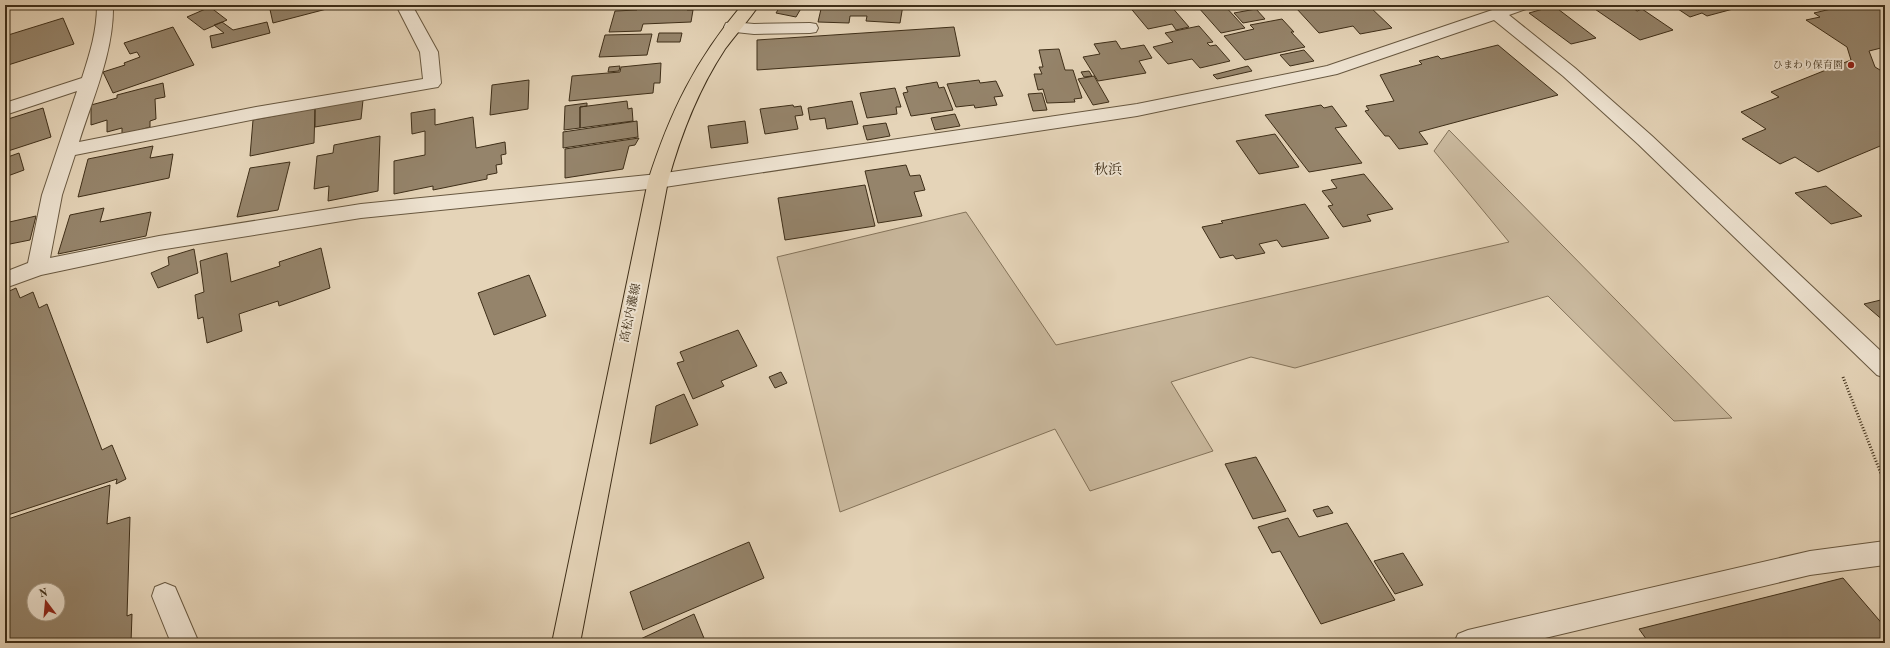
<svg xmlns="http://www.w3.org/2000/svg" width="1890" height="648" viewBox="0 0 1890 648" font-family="'Old Standard TT','Noto Serif JP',serif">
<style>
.green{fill:#c9b89d;stroke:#84735a}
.building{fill:#95846b;stroke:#3e2e18;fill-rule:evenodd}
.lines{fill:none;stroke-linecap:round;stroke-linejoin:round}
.minor-casing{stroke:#685840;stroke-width:2}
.major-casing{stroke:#3e2e18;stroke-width:2}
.path{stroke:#3e2e18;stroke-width:3;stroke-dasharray:1 2;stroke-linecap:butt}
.minor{fill:#eee3d1;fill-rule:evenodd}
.major{fill:#e5d4b8;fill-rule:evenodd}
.poi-dot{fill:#8f2418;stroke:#eee3d1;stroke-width:1.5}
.labels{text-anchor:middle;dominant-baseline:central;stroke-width:4;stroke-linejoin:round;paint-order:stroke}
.far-poi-label{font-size:10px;fill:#3e2e18;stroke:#eee3d1;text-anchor:end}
.street-label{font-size:12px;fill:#3e2e18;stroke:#eee3d1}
.quarter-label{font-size:14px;fill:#3e2e18;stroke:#eee3d1}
</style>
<rect width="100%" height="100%" fill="#e5d4b8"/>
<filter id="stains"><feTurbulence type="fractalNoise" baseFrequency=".005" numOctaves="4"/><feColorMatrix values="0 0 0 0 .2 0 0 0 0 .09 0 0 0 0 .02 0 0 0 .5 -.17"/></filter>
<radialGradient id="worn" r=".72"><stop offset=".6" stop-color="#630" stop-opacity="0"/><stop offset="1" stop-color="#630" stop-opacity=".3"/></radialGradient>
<path class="green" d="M 1449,130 L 1732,418 L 1674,421 L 1548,296 L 1295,368 L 1251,357 L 1171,382 L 1213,451 L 1090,491 L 1055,429 L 840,512 L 777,257 L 966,212 L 1056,345 L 1509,242 L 1434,151 Z"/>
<path class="building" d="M 269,5 L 342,5 L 273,23 Z
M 638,5 L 688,5 L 687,10 L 693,10 L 691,22 L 643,24 L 641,31 L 609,32 L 615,11 L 637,10 Z
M 781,5 L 803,5 L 796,17 L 776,13 Z
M 826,5 L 903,5 L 900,23 L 866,21 L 867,16 L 850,16 L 849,23 L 818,22 L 821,9 L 825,9 Z
M 1128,5 L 1170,5 L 1189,27 L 1176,30 L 1172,24 L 1148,29 Z
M 1210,5 L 1224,5 L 1245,28 L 1221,33 L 1198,7 Z
M 1314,5 L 1368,5 L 1392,28 L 1360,34 L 1353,26 L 1319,33 L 1296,8 Z
M 1589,5 L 1629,5 L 1637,11 L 1642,9 L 1673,30 L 1640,40 Z
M 1672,5 L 1726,5 L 1733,9 L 1707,16 L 1702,13 L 1690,17 Z
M 1848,5 L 1854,9 L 1874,5 L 1885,5 L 1885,47 L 1869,51 L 1875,67 L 1885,73 L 1885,144 L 1818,172 L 1795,157 L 1780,164 L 1742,139 L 1766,129 L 1741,112 L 1779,97 L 1771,92 L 1851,60 L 1847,47 L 1806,20 L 1820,17 L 1814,13 Z
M 1554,6 L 1596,38 L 1571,44 L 1529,13 Z
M 210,7 L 227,20 L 204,30 L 187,17 Z
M 1256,9 L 1265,19 L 1243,23 L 1234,13 Z
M 63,18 L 74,44 L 5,66 L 5,36 Z
M 1282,19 L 1294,32 L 1291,32 L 1305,47 L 1245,60 L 1224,36 L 1254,29 L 1250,25 Z
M 222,22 L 233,30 L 267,22 L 270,33 L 212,48 L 210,36 L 224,33 L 214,25 Z
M 1199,26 L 1213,42 L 1207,43 L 1210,46 L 1216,45 L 1230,61 L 1200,68 L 1192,59 L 1168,64 L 1153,47 L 1173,42 L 1165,33 Z
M 173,27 L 194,65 L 113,93 L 103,72 L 125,65 L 124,63 L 140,57 L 137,52 L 130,54 L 124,43 Z
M 954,27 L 960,56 L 757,70 L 757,40 Z
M 659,33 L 682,33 L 680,42 L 657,42 Z
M 652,34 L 647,55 L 599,57 L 605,35 Z
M 1116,41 L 1121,49 L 1144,45 L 1152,58 L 1139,61 L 1146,73 L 1098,81 L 1083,57 L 1100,54 L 1094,44 Z
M 1498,45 L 1558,95 L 1419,132 L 1428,144 L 1399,149 L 1389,136 L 1385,136 L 1365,111 L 1369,110 L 1366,106 L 1394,101 L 1380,75 L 1422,64 L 1419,61 L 1438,56 L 1441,59 Z
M 1059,49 L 1065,70 L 1073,70 L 1082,98 L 1074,99 L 1075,102 L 1047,103 L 1043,89 L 1038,90 L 1034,74 L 1042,74 L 1039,67 L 1043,67 L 1039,50 Z
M 1304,50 L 1314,61 L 1290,66 L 1280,55 Z
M 661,63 L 660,83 L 654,83 L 653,93 L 569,101 L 572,76 L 620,72 L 621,67 Z
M 620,66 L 619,71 L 608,72 L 609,67 Z
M 1248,66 L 1252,71 L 1217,79 L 1213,75 Z
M 1089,71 L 1092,76 L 1084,77 L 1081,72 Z
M 1094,76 L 1109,102 L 1093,105 L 1078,79 Z
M 529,80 L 528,109 L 490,115 L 492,85 Z
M 979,80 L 980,83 L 996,81 L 1003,96 L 994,97 L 997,105 L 975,108 L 974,105 L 956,107 L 947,84 Z
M 937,82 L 939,88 L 944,87 L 953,110 L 911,116 L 903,93 L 908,92 L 906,87 Z
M 163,83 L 165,97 L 155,99 L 156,119 L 150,121 L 150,127 L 122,135 L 122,128 L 107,132 L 107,120 L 91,125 L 91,105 L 117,98 L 117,95 Z
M 895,88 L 901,107 L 896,107 L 897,114 L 867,118 L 860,93 Z
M 1042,93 L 1047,110 L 1033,111 L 1028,94 Z
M 363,100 L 361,119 L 315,127 L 315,108 Z
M 627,101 L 628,109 L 632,108 L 633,121 L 580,128 L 580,107 Z
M 852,101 L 858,124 L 827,129 L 825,118 L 810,120 L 808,108 Z
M 587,103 L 587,106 L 580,107 L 580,128 L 564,130 L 565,106 Z
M 793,105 L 794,107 L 801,106 L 803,115 L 795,116 L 798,129 L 765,134 L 760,109 Z
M 1321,105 L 1324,108 L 1332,106 L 1347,126 L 1335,128 L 1362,163 L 1309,172 L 1265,115 Z
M 43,108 L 51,137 L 5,152 L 5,120 Z
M 315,108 L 314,143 L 250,156 L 253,120 Z
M 435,109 L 435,125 L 473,117 L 476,148 L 505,142 L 506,154 L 501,155 L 502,164 L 496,165 L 497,173 L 487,175 L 487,179 L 433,190 L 433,186 L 394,194 L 394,161 L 425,155 L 425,131 L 412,134 L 411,113 Z
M 955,114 L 960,126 L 935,130 L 931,118 Z
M 637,121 L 638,137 L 563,148 L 563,132 Z
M 745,121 L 748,143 L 711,148 L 708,126 Z
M 886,123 L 890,136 L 867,140 L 863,126 Z
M 1275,134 L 1299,167 L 1259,174 L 1236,141 Z
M 380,136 L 378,191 L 328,201 L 329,186 L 314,189 L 317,156 L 333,153 L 334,145 Z
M 639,138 L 635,145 L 629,146 L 623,169 L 565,178 L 565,149 Z
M 153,146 L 150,158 L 173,154 L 169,178 L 78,197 L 88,159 Z
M 19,153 L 24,170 L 5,177 L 5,158 Z
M 290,162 L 278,210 L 237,217 L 250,168 Z
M 906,165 L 910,176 L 920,175 L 925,190 L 914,192 L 922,216 L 878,223 L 865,171 Z
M 1364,174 L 1393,209 L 1367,215 L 1371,221 L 1343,227 L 1328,206 L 1333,205 L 1322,191 L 1337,188 L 1331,180 Z
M 865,185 L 875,226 L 785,240 L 778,198 Z
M 1826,186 L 1862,216 L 1831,224 L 1795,193 Z
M 1305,204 L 1329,238 L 1282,247 L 1277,240 L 1259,244 L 1265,253 L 1236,259 L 1233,255 L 1220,258 L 1202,227 L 1223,223 L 1221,221 Z
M 104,208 L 100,222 L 151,212 L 146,236 L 58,254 L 70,215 Z
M 36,216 L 30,240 L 5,245 L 5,223 Z
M 321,248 L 330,288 L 279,306 L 278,301 L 239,314 L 242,331 L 207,343 L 203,317 L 198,319 L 195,295 L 204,292 L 200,261 L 227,253 L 231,282 L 280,266 L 279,262 Z
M 194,249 L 198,273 L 158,288 L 151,273 L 169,265 L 168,257 Z
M 529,275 L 546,316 L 494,335 L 478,293 Z
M 16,288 L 20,298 L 33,292 L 39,308 L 47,304 L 102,450 L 112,445 L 126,479 L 116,484 L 117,479 L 5,516 L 5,293 Z
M 1885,299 L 1885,322 L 1864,304 Z
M 738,330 L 757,366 L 721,381 L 724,386 L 693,399 L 677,363 L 684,361 L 680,352 Z
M 781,372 L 787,383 L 775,388 L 769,377 Z
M 684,394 L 698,425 L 650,444 L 656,406 Z
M 1256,457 L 1286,511 L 1253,519 L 1225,464 Z
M 110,485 L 107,524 L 130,517 L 127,616 L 132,614 L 131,643 L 5,643 L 5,520 ZM 34,590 L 58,590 L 58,614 L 34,614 Z
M 1328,506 L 1333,513 L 1317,517 L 1313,510 Z
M 1288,518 L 1299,537 L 1347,523 L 1395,600 L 1321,624 L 1280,551 L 1272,553 L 1258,527 Z
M 749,542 L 764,578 L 643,630 L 630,592 Z
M 1403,553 L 1423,585 L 1395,594 L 1374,561 Z
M 1843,578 L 1885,627 L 1885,643 L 1649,643 L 1639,629 Z
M 694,614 L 706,643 L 632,643 Z"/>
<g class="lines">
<defs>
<path id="minor" d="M 97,5 L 113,5 C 114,52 93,97 79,142 L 256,107 L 423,79 L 420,52 L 396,5 L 412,5 L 438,52 L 441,83 L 438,87 L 432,88 L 256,119 L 75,155 L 62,195 L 50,258 L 159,236 L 361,204 L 658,174 L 1137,104 L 1327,66 L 1507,5 L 1531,5 L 1529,8 L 1509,15 L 1575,68 L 1652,136 L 1885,355 L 1885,378 L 1877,375 L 1638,144 L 1563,76 L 1494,20 L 1337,74 L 1137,116 L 658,188 L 361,218 L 159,250 L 41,275 L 5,288 L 5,272 L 28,263 L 42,195 L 77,91 L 5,115 L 5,103 L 82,78 C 90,53 97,31 97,5 Z
M 732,22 L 754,24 L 810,23 L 816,24 L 818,28 L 816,32 L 810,33 L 754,34 L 726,31 L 724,27 L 726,23 Z
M 1885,541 L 1885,565 L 1810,575 L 1524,643 L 1454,643 L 1458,634 L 1468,630 L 1810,551 Z
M 165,583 L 175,587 L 199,643 L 171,643 L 152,596 L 155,587 Z"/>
<path id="major" d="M 742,5 L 759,5 C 749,20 736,34 725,49 C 698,90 681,134 668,181 L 580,643 L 552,643 L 648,181 C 670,112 695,61 742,5 Z"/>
</defs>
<use href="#minor" class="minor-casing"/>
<use href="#major" class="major-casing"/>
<path class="path" d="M 1843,377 L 1885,484"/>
<use href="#minor" class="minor"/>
<use href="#major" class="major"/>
</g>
<circle class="poi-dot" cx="1851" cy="65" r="4"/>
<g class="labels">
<g class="far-poi-label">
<text x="1843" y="65">ひまわり保育園</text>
</g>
<g class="street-label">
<text transform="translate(631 313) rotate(-78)">高松内灘線</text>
</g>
<g class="quarter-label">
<text x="1108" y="170">秋浜</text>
</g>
</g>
<rect width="1890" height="648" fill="none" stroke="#e5d4b8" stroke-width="20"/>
<rect x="6" y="6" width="1878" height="636" fill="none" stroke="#3e2e18" stroke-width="2"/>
<rect x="10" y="10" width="1870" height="628" fill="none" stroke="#3e2e18"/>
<g transform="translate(46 602) rotate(344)"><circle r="19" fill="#eee3d1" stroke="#a89b87"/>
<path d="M0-3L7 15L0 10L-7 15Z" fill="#8f2418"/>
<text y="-6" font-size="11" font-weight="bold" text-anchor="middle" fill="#3e2e18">N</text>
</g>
<rect width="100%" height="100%" filter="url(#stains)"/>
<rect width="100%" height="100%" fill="url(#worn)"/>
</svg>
